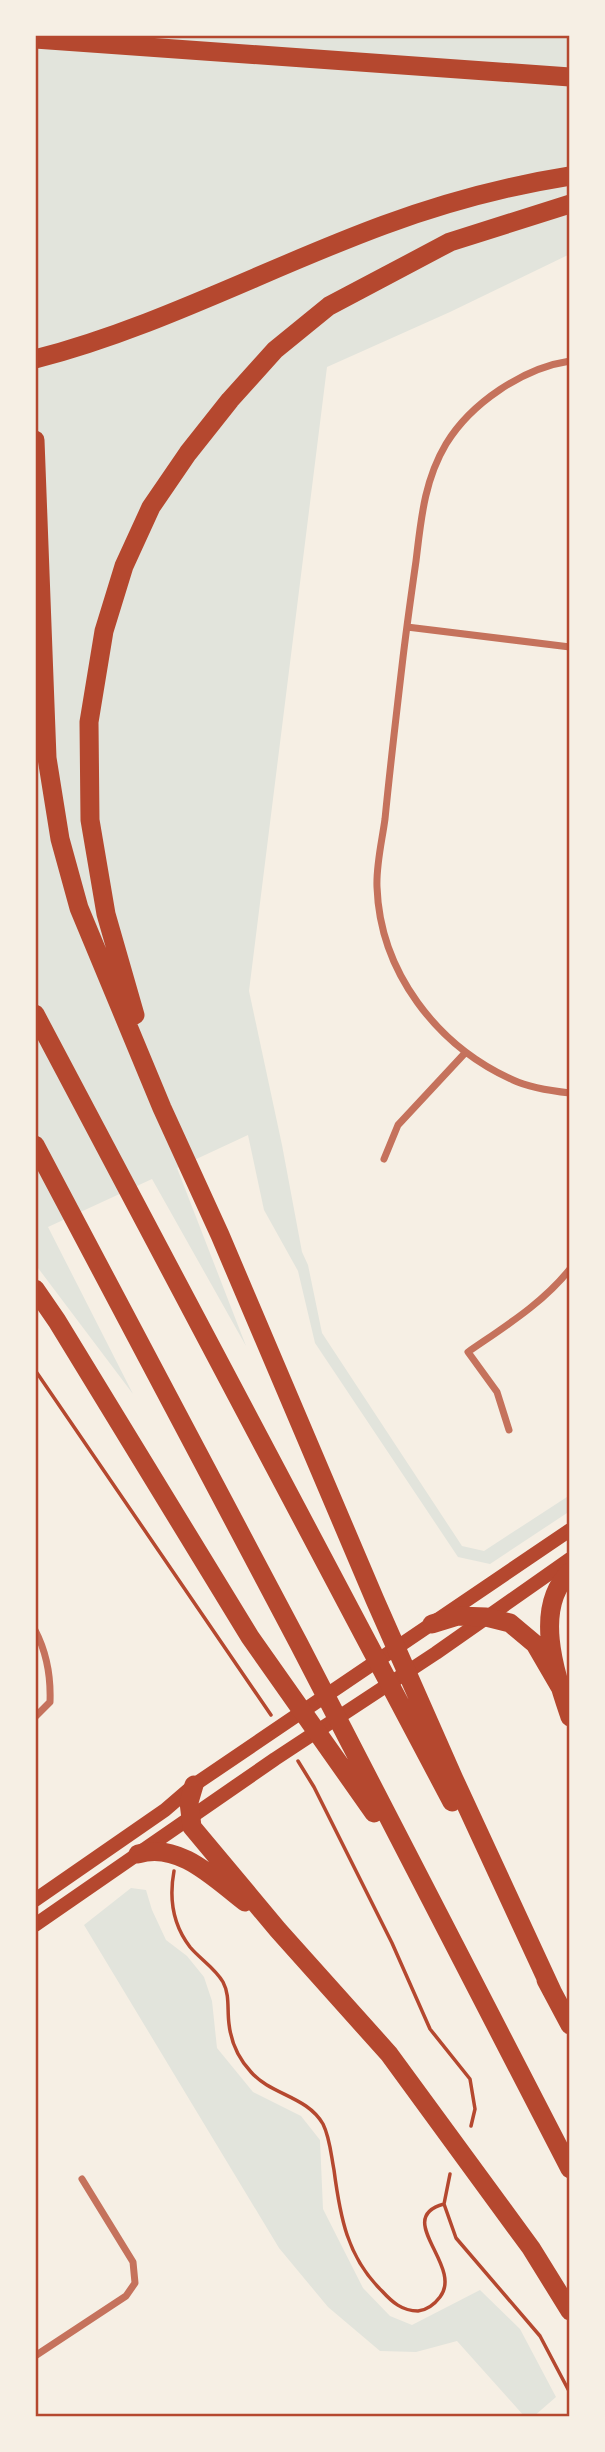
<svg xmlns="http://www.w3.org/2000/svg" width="605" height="2452" viewBox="0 0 605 2452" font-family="Manrope,sans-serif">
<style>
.green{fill:#e2e4dc}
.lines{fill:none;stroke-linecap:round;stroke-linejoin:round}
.path{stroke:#b5482f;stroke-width:3.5}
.minor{stroke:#c5725c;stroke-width:7}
.secondary{stroke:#b5482f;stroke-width:14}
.motorway{stroke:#b5482f;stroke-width:19}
.neatline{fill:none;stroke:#b5482f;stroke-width:2.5}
</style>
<rect width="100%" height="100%" fill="#f6efe4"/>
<path class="green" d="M 35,35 L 570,35 L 570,254 L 450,312 L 327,367 L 249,991 L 282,1145 L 302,1252 L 308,1265 L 322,1333 L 462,1546 L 484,1551 L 570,1495 L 570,1511 L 490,1564 L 458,1557 L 315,1343 L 298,1271 L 264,1210 L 248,1135 L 177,1168 L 246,1346 L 152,1179 L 48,1227 L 133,1394 L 35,1264 Z
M 131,1888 L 146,1890 L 152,1910 L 166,1940 L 187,1956 L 204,1977 L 212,2001 L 217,2048 L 253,2092 L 301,2116 L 320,2140 L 323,2209 L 363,2288 L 390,2316 L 412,2325 L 480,2290 L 520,2329 L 556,2397 L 533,2417 L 525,2417 L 457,2341 L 416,2352 L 380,2351 L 328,2307 L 279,2248 L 84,1925 Z"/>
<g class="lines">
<path class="path" d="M 35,1370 L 271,1715
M 298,1761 L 314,1787 L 392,1943 L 430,2029 L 470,2079 L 475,2109 L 471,2126
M 174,1871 C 169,1898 173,1925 190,1947 C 200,1959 215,1968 223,1982 C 230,1995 227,2010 229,2024 C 231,2042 238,2058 251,2072 C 271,2095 307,2096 323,2124 C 330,2138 331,2155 334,2170 C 340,2216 347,2257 382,2291 C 392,2302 402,2311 418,2311 C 427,2310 434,2305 440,2297 C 464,2266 392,2218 444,2204
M 450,2174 L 444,2204 L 456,2238 L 540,2336 L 570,2393"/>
<path class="minor" d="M 570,361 C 523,368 471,403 446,444 C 424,481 421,520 416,561 C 411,596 406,631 402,666 C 396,717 390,768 385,819 C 382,841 376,865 377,887 C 380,972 437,1046 513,1080 C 530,1088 552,1091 570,1093
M 407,627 L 570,647
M 384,1159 L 398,1125 L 465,1053
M 509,1430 L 497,1392 L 468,1352 C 504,1327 542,1304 570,1269
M 35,1630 C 47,1653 51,1676 50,1702 L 35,1717
M 35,2356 L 126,2296 L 135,2283 L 133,2262 L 82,2179"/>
<path class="secondary" d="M 35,1900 L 165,1810 L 194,1785 L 570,1530
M 35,1925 L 275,1759 L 436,1653 L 570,1559"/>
<path class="motorway" d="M 35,39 L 570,77
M 35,359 C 156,328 267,268 384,225 C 444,203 507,186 570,176
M 35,440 L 47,758 L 60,839 L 79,908 L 162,1108 L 220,1235 L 375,1600 L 454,1779 L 552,1991
M 35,1014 L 452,1802
M 135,1015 L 106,914 L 90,820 L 89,722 L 104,631 L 124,566 L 151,507 L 188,453 L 230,400 L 275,350 L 329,306 L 450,242 L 570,204
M 35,1145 L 299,1644 L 570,2169
M 35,1289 L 57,1321 L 250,1637 L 374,1813
M 570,1572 C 532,1608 556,1675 570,1717
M 432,1624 L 458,1616 L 486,1617 L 510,1623 L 535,1644 L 560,1687
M 194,1785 L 189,1802 L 192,1827 L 278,1930 L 389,2054 L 531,2248 L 570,2311
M 138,1854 C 179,1841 216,1880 245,1902
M 546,1980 L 570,2025"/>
</g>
<rect width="605" height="2452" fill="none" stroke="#f6efe4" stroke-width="74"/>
<rect x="37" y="37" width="531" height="2378" class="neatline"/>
</svg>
